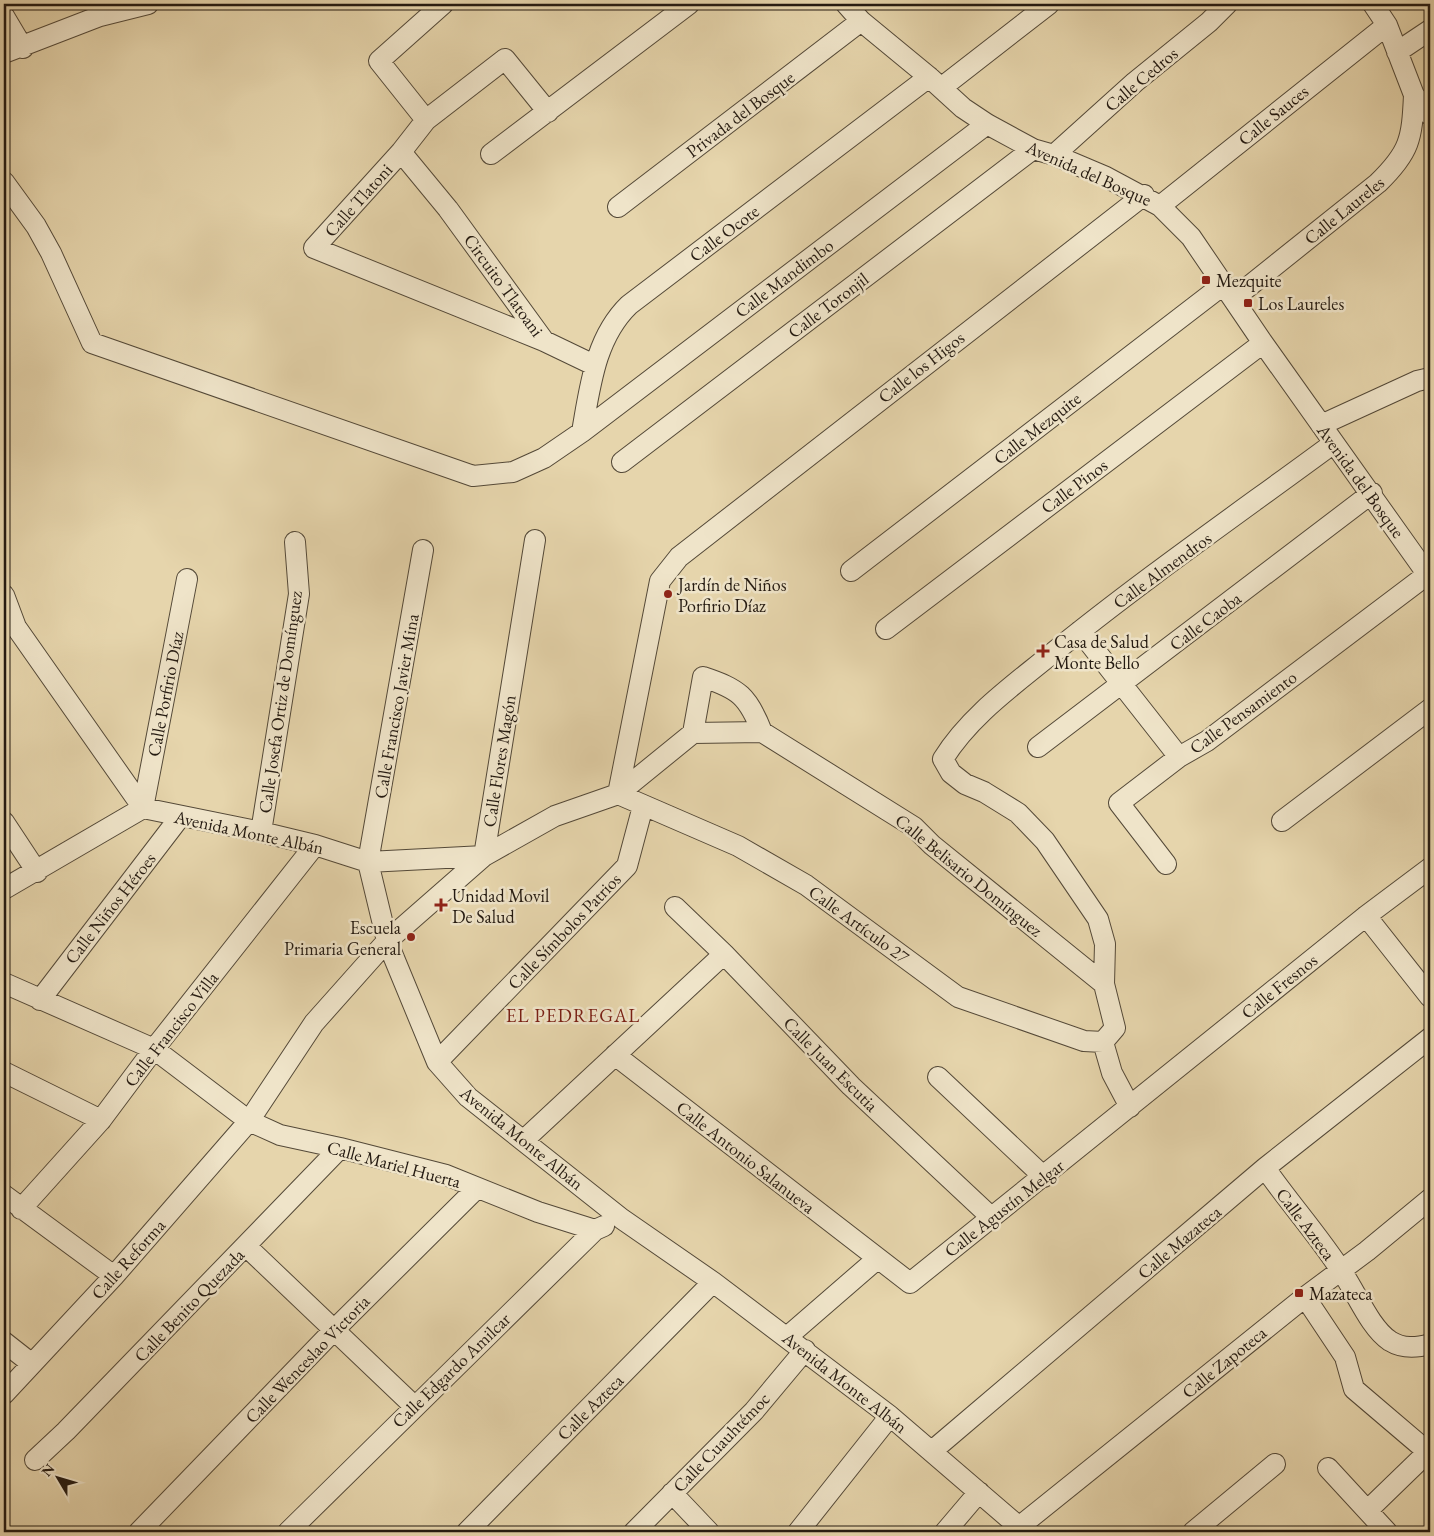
<svg xmlns="http://www.w3.org/2000/svg" width="1434" height="1536" viewBox="0 0 1434 1536" font-family="'EB Garamond',serif">
<style>
.lines{fill:none;stroke-linecap:round;stroke-linejoin:round}
.minor-casing{stroke:#544938;stroke-width:22}
.minor{stroke:#efe4c9;stroke-width:20}
.poi-dot{fill:#8f2418;stroke:#efe4c9;stroke-width:2}
.labels{text-anchor:middle;dominant-baseline:central;stroke-width:5;stroke-linejoin:round;paint-order:stroke}
.street-label{font-size:18px;fill:#241a11;stroke:#efe4c9}
.poi-label{font-size:18px;fill:#241a11;stroke:#efe4c9;text-anchor:start}
.neighbourhood-label{font-size:19px;letter-spacing:1px;fill:#7a1f14;stroke:#efe4c9}
</style>
<rect width="100%" height="100%" fill="#e6d5ac"/>
<filter id="stains"><feTurbulence type="fractalNoise" baseFrequency=".004" numOctaves="4"/><feColorMatrix values="0 0 0 0 .2 0 0 0 0 .09 0 0 0 0 .02 0 0 0 .5 -.17"/></filter>
<radialGradient id="worn" r=".72"><stop offset=".6" stop-color="#630" stop-opacity="0"/><stop offset="1" stop-color="#630" stop-opacity=".3"/></radialGradient>
<g class="lines">
<defs>
<path id="minor" d="M 846,4 L 861,21 L 929,77 L 963,108 L 987,124 L 1033,149 L 1054,155 L 1106,177 L 1160,206 L 1191,237 L 1263,343 L 1430,578
M 1373,4 L 1387,25 L 1414,95 L 1430,115
M 4,16 L 23,48
M 1397,52 L 1430,30
M 4,53 L 100,16 L 148,4
M 941,88 L 1049,4
M 548,112 L 505,59 L 426,120 L 401,152 L 314,248 L 544,341 L 594,365
M 426,120 L 379,61 L 443,4
M 401,152 L 448,209 L 544,341
M 491,154 L 689,4
M 1054,155 L 1135,82 L 1209,22 L 1227,4
M 4,182 L 36,226 L 51,253 L 92,343 L 473,476 L 513,472 L 544,458 L 582,432 L 987,124
M 1160,206 L 1387,25
M 618,207 L 861,21
M 1233,299 L 1378,183 C 1410,152 1412,139 1414,95
M 1321,425 L 1417,381 L 1430,378
M 582,432 C 590,387 595,338 629,305 L 929,77
M 622,462 L 1033,149
M 423,550 L 368,862 L 387,941 L 437,1062 L 468,1097 L 622,1219 L 713,1282 L 890,1416 L 1025,1532
M 851,571 L 1223,285
M 4,595 L 16,627 L 143,808 L 261,832 L 315,845 L 368,862 L 484,856 L 555,816 L 618,794 L 693,733 L 762,732 L 914,827 L 932,845 L 1104,984 L 1115,1028 L 1103,1042
M 886,629 L 1263,343
M 1080,631 L 1179,757
M 693,733 L 703,677 C 739,689 748,696 762,732
M 1038,747 L 1372,493
M 618,794 L 660,581 L 679,557 L 1144,195
M 618,794 L 738,846 L 806,885 L 958,997 L 1084,1041 L 1103,1042
M 1282,821 L 1430,709
M 4,822 L 37,872
M 261,832 L 299,594 L 295,542
M 1166,864 L 1119,803 L 1179,757 L 1207,741 L 1428,574
M 4,889 L 143,808 L 187,579
M 675,907 L 724,954 L 851,1086 L 991,1217
M 1366,916 L 1430,997
M 4,983 L 154,1049 L 249,1121 L 280,1135 L 340,1148 L 446,1175 L 538,1212 L 595,1230
M 1104,984 L 1105,944 L 1098,919 L 1045,841 L 1018,813 L 984,792 L 965,784 L 951,773 L 943,759 C 969,717 1011,687 1049,656 C 1141,581 1239,513 1334,443
M 40,1000 L 180,817
M 1103,1042 L 1112,1073 L 1130,1107
M 615,1055 L 910,1283 L 1366,916 L 1430,868
M 437,1062 L 627,866 L 643,806
M 4,1072 L 101,1120
M 938,1077 L 1044,1177
M 524,1140 L 724,954
M 1265,1168 C 1290,1204 1319,1236 1342,1272 C 1356,1292 1370,1328 1390,1341 C 1403,1349 1416,1348 1430,1344
M 4,1195 L 114,1276
M 21,1209 L 101,1120 L 154,1049 L 315,845
M 246,1246 L 414,1406
M 1305,1297 L 1345,1357 L 1354,1389 L 1428,1452 L 1368,1510
M 787,1337 L 877,1259
M 4,1342 L 32,1364
M 4,1394 L 114,1276 L 249,1121 L 314,1023 L 387,941 L 484,856 L 535,540
M 932,1451 L 1265,1168 L 1430,1038
M 35,1460 L 66,1431 L 340,1148
M 1328,1468 L 1387,1532
M 672,1493 L 709,1532
M 1019,1527 L 1305,1297 L 1367,1251 L 1430,1199
M 139,1532 L 334,1330 L 477,1188
M 288,1532 L 595,1230 L 604,1226
M 467,1532 L 713,1282
M 634,1532 L 754,1411 L 805,1350
M 798,1532 L 890,1416
M 945,1532 L 979,1492
M 1193,1532 L 1275,1464"/>
</defs>
<use href="#minor" class="minor-casing"/>
<use href="#minor" class="minor"/>
</g>
<g class="poi-dot">
<rect x="1201" y="275" width="10" height="10" rx="2.5"/>
<rect x="1243" y="298" width="10" height="10" rx="2.5"/>
<circle cx="668" cy="594" r="5"/>
<path d="M1040.5 643.5h5v5h5v5h-5v5h-5v-5h-5v-5h5z"/>
<path d="M438.5 897.5h5v5h5v5h-5v5h-5v-5h-5v-5h5z"/>
<circle cx="411" cy="937" r="5"/>
<rect x="1294" y="1288" width="10" height="10" rx="2.5"/>
</g>
<g class="labels">
<g class="street-label">
<text transform="translate(1141 79) rotate(-40)">Calle Cedros</text>
<text transform="translate(740 114) rotate(-37)">Privada del Bosque</text>
<text transform="translate(1273 115) rotate(-39)">Calle Sauces</text>
<text transform="translate(1089 173) rotate(24)">Avenida del Bosque</text>
<text transform="translate(358 200) rotate(-48)">Calle Tlatoni</text>
<text transform="translate(1344 210) rotate(-39)">Calle Laureles</text>
<text transform="translate(724 233) rotate(-37)">Calle Ocote</text>
<text transform="translate(784 278) rotate(-37)">Calle Mandimbo</text>
<text transform="translate(504 285) rotate(54)">Circuito Tlatoani</text>
<text transform="translate(828 305) rotate(-37)">Calle Toronjil</text>
<text transform="translate(921 367) rotate(-38)">Calle los Higos</text>
<text transform="translate(1037 428) rotate(-38)">Calle Mezquite</text>
<text transform="translate(1361 481) rotate(54)">Avenida del Bosque</text>
<text transform="translate(1074 486) rotate(-37)">Calle Pinos</text>
<text transform="translate(1162 570) rotate(-36)">Calle Almendros</text>
<text transform="translate(1205 621) rotate(-37)">Calle Caoba</text>
<text transform="translate(165 694) rotate(-79)">Calle Porfirio Díaz</text>
<text transform="translate(280 702) rotate(-82)">Calle Josefa Ortiz de Domínguez</text>
<text transform="translate(396 706) rotate(-80)">Calle Francisco Javier Mina</text>
<text transform="translate(1243 712) rotate(-36)">Calle Pensamiento</text>
<text transform="translate(499 761) rotate(-81)">Calle Flores Magón</text>
<text transform="translate(249 832) rotate(12)">Avenida Monte Albán</text>
<text transform="translate(969 875) rotate(39)">Calle Belisario Domínguez</text>
<text transform="translate(110 908) rotate(-52)">Calle Niños Héroes</text>
<text transform="translate(859 924) rotate(36)">Calle Artículo 27</text>
<text transform="translate(564 931) rotate(-46)">Calle Símbolos Patrios</text>
<text transform="translate(1279 986) rotate(-39)">Calle Fresnos</text>
<text transform="translate(171 1029) rotate(-52)">Calle Francisco Villa</text>
<text transform="translate(831 1064) rotate(45)">Calle Juan Escutia</text>
<text transform="translate(522 1138) rotate(39)">Avenida Monte Albán</text>
<text transform="translate(746 1157) rotate(38)">Calle Antonio Salanueva</text>
<text transform="translate(394 1164) rotate(15)">Calle Mariel Huerta</text>
<text transform="translate(1004 1208) rotate(-38)">Calle Agustín Melgar</text>
<text transform="translate(1306 1224) rotate(53)">Calle Azteca</text>
<text transform="translate(1179 1242) rotate(-40)">Calle Mazateca</text>
<text transform="translate(128 1259) rotate(-48)">Calle Reforma</text>
<text transform="translate(189 1305) rotate(-46)">Calle Benito Quezada</text>
<text transform="translate(307 1359) rotate(-46)">Calle Wenceslao Victoria</text>
<text transform="translate(1224 1362) rotate(-39)">Calle Zapoteca</text>
<text transform="translate(451 1370) rotate(-44)">Calle Edgardo Amilcar</text>
<text transform="translate(845 1382) rotate(38)">Avenida Monte Albán</text>
<text transform="translate(590 1407) rotate(-45)">Calle Azteca</text>
<text transform="translate(721 1442) rotate(-46)">Calle Cuauhtémoc</text>
</g>
<g class="poi-label">
<text x="1216" y="280">Mezquite</text>
<text x="1258" y="303">Los Laureles</text>
<text x="678" y="584">Jardín de Niños<tspan x="678" dy="21">Porfirio Díaz</tspan></text>
<text x="1054" y="641">Casa de Salud<tspan x="1054" dy="21">Monte Bello</tspan></text>
<text x="452" y="895">Unidad Movil<tspan x="452" dy="21">De Salud</tspan></text>
<text x="401" y="927" text-anchor="end">Escuela<tspan x="401" dy="21">Primaria General</tspan></text>
<text x="1309" y="1293">Mazateca</text>
</g>
<g class="neighbourhood-label">
<text x="573" y="1015">EL PEDREGAL</text>
</g>
</g>
<rect width="1434" height="1536" fill="none" stroke="#e6d5ac" stroke-width="20"/>
<rect x="5" y="5" width="1424" height="1526" fill="none" stroke="#241a11" stroke-width="2.5"/>
<rect x="10" y="10" width="1414" height="1516" fill="none" stroke="#241a11"/>
<g transform="translate(58 1478) rotate(308)" stroke="#efe4c9" stroke-width="4" paint-order="stroke">
<path d="M0-4L9 19L0 12L-9 19Z" fill="#241a11"/>
<text y="-8" font-size="14" font-weight="bold" text-anchor="middle" fill="#241a11">N</text>
</g>
<rect width="100%" height="100%" filter="url(#stains)"/>
<rect width="100%" height="100%" fill="url(#worn)"/>
</svg>
